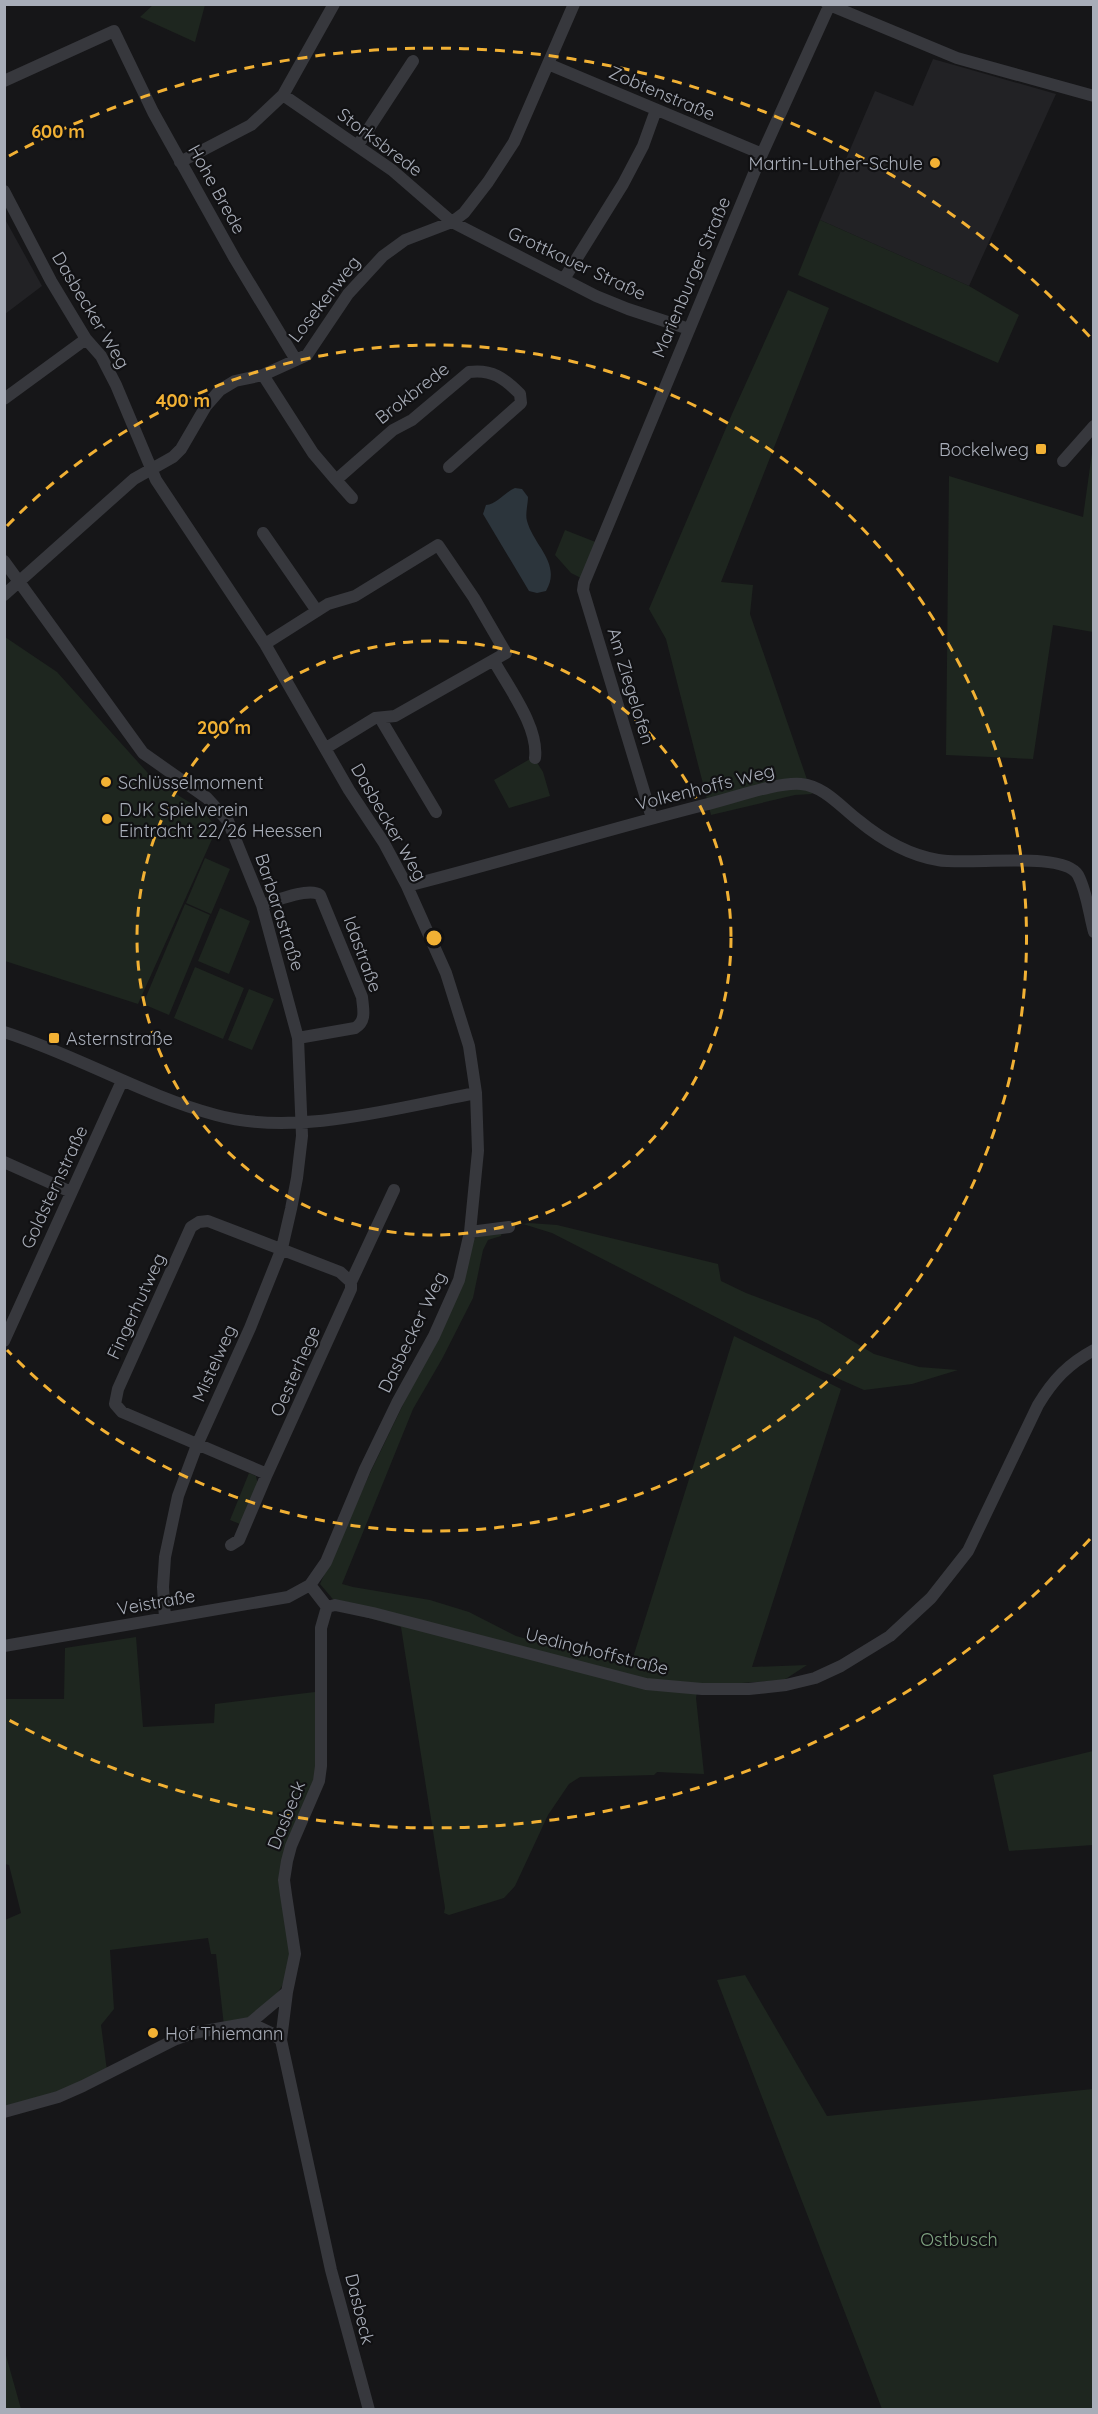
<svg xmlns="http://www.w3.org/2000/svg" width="1098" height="2414" viewBox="0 0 1098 2414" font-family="Quicksand,sans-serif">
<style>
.built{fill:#222225}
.green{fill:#1e261f}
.water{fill:#2c353c}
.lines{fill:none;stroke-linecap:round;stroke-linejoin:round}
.minor{stroke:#37383d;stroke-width:12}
.ring{fill:none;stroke:#f2b134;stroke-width:3;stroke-dasharray:10 8}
.poi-dot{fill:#f2b134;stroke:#111113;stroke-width:2}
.labels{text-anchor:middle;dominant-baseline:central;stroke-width:4.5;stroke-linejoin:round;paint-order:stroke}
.street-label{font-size:18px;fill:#a8adb8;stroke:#111113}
.poi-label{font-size:18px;fill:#a8adb8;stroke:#111113;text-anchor:start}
.park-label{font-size:18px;fill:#7fa381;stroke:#111113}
.centre{fill:#f2b134;stroke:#111113;stroke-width:3}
.ring-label{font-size:18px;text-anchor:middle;font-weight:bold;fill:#f2b134;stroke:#111113;stroke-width:4.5;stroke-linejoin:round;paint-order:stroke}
</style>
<rect width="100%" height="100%" fill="#161618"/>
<path class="built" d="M 933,59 L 1056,94 L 969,286 L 820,220 L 875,91 L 913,106 Z
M 6,221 L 42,286 L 5,314 L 4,222 Z"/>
<path class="green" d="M 154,4 L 205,5 L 195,42 L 140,17 Z
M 820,220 L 969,286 L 1019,315 L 998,363 L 798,275 Z
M 788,290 L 829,308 L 721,582 L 753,585 L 750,614 L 812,794 L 795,795 L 711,815 L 666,639 L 649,609 L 732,414 Z
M 1093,446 L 1093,632 L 1053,625 L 1033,759 L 946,755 L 949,476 L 1083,517 Z
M 565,530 L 598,543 L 583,579 L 571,573 L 555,555 Z
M 5,637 L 57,672 L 155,781 L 202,810 L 217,828 L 138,1004 L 5,961 Z
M 530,759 L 536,761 L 543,772 L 550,796 L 509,808 L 494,780 Z
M 205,858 L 230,869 L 211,914 L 186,903 Z
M 185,904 L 210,915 L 169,1015 L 143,1004 Z
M 220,908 L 250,921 L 229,974 L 198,961 Z
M 195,967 L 244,988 L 223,1039 L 174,1018 Z
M 249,989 L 274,999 L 252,1050 L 228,1040 Z
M 529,1223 L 557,1225 L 718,1264 L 721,1281 L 746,1293 L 818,1320 L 874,1354 L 919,1367 L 958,1370 L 912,1384 L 864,1390 L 821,1371 L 552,1233 L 523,1224 L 487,1230 Z
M 502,1232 L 501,1236 L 488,1240 L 483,1250 L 473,1298 L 442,1359 L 413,1409 L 342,1584 L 353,1587 L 430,1600 L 469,1612 L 516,1636 L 630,1667 L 734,1336 L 841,1389 L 752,1667 L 807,1665 L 784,1680 L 698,1686 L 696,1698 L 704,1774 L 657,1772 L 654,1775 L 580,1777 L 569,1784 L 548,1815 L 515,1886 L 504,1898 L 449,1915 L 444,1913 L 445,1908 L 401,1627 L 343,1611 L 320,1584 L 370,1473 L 454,1299 L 474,1239 L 483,1234 Z
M 249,1473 L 256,1476 L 258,1485 L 240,1524 L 230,1520 Z
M 136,1637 L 143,1727 L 214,1723 L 215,1704 L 315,1692 L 318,1764 L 314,1789 L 288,1843 L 291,1964 C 285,1986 272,2005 252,2017 C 244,2021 233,2023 224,2026 L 216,1954 L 211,1954 L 208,1938 L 110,1950 L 114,2009 L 101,2025 L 107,2071 L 82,2084 L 5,2109 L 5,1920 L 21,1913 L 9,1865 L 5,1864 L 5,1699 L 64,1699 L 65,1648 Z
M 1093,1751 L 1093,1845 L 1009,1851 L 993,1775 Z
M 745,1975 L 827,2116 L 1093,2089 L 1093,2409 L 882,2409 L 717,1980 Z
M 4,2352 L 5,2352 L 21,2409 L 5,2409 Z"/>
<path class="water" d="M 515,488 L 522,489 L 528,497 C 528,504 525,514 527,521 C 534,546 562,564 546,591 L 537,593 L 529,591 L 483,514 L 486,505 C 497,504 505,492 515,488 Z"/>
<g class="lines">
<path class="minor" d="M 827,4 L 957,58 L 1094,96
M 548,64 L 762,154
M 4,81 L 114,31 L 153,112 L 235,259 L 296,360
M 283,95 L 392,170 L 452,222 L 596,296 L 628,309 L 689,329
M 358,145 L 413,61
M 180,162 L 251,125 L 283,95 L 334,4
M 4,191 L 51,281 L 86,339 L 101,356 L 116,385 L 156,480 L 265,644 L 349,790 L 384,843 L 407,886 L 446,973 L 469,1046 L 476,1093 L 478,1151 L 470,1232 L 459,1280 L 434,1336 L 397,1403 L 365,1469 L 326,1562 L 310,1585 L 288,1597 L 4,1646
M 564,279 L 623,184 L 643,146 L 656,110
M 263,375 L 313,453 L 336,480 L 393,430 L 412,420 L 469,372 C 492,369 504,378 520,394 L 521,403 L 449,467
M 4,399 L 86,339
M 1063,461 L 1094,426
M 336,480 L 352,498
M 263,533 L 317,611
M 4,561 L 143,753 L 207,798 L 228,821 L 262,905 L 298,1038 L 302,1136 L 297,1178 L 291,1209 L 282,1248 L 250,1328 L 197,1445 L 178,1496 L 165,1557 L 163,1587 L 165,1618
M 4,595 L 134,479 L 173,457 L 181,449 L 206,406 L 220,390 L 235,381 L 263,375 L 307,355 L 348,294 L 383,256 L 405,240 L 452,222 L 464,213 L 488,182 L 514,142 L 574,4
M 265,644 L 328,604 L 355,596 L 438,545 L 474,598 L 506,653 L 395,716 L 375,718 L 326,748
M 494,661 C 508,687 539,727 535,758
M 380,718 L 436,812
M 652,818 L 583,590 L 584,583 L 762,154 L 830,4
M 407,886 C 506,861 605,830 704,805 C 731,799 775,782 801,784 C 824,786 841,807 858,820 C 881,839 908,855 938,860 C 967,866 1063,850 1078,875 C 1087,892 1089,914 1094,932
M 262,905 C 275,901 309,887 320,895 L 362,997 C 363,1009 367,1021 355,1028 L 298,1038
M 4,1032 C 77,1055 142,1095 216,1115 C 296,1137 396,1108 476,1093
M 4,1162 L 71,1192
M 208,1221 L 340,1272 L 351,1282 L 351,1289 L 267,1474 L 122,1412 L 115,1404 L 118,1389 L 191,1227 L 199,1222 Z
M 470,1232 L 509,1227
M 351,1282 L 394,1190
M 4,1341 L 122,1081
M 231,1545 L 239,1540 L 267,1474
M 310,1585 L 327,1607
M 327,1607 L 335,1605 L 373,1613 L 646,1684 L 702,1689 L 749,1689 L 786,1685 L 815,1678 L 841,1666 L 890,1636 L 931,1598 L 968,1551 L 1038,1405 C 1053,1380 1068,1364 1094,1350
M 327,1607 L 321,1628 L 321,1766 L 319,1781 L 291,1846 L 287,1861 L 284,1880 L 286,1895 L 295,1954 L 287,1992 L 281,2040 L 331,2270 L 369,2410
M 250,2023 L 287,1992
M 4,2112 L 58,2097 L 83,2086 L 176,2039 L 193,2033 L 250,2023 L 271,2033 L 281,2040"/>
</g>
<g class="ring">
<circle cx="434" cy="938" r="297"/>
<path d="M7 526A593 593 0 1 1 7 1350"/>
<path d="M1090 1539A890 890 0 0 1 9 1720M9 156A890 890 0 0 1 1090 337"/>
</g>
<g class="poi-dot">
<circle cx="935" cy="163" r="6"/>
<rect x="1035" y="443" width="12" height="12" rx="3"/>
<circle cx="106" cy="782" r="6"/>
<circle cx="107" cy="819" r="6"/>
<rect x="48" y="1032" width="12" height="12" rx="3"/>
<circle cx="153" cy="2033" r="6"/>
</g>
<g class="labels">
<g class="street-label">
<text transform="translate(662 93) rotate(23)">Zobtenstraße</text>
<text transform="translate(380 142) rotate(37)">Storksbrede</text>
<text transform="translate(217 189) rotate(61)">Hohe Brede</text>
<text transform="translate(577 263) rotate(25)">Grottkauer Straße</text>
<text transform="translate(691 277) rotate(-67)">Marienburger Straße</text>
<text transform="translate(324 299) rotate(-52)">Losekenweg</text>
<text transform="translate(91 310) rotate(59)">Dasbecker Weg</text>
<text transform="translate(412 393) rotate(-38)">Brokbrede</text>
<text transform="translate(631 686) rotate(73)">Am Ziegelofen</text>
<text transform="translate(705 787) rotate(-14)">Volkenhoffs Weg</text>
<text transform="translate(389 822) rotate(60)">Dasbecker Weg</text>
<text transform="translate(280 912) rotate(72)">Barbarastraße</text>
<text transform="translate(363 954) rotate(70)">Idastraße</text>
<text transform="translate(54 1187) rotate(-65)">Goldsternstraße</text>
<text transform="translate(136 1306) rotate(-65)">Fingerhutweg</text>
<text transform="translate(412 1332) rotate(-64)">Dasbecker Weg</text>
<text transform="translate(214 1363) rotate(-66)">Mistelweg</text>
<text transform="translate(295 1371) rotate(-66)">Oesterhege</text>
<text transform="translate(156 1602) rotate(-10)">Veistraße</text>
<text transform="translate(597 1651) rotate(14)">Uedinghoffstraße</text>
<text transform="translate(286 1815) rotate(-68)">Dasbeck</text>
<text transform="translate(360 2309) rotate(76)">Dasbeck</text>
</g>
<g class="poi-label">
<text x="923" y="163" text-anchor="end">Martin-Luther-Schule</text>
<text x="1029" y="449" text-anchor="end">Bockelweg</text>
<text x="118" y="782">Schlüsselmoment</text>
<text x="119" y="809">DJK Spielverein<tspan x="119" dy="21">Eintracht 22/26 Heessen</tspan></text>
<text x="66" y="1038">Asternstraße</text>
<text x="165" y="2033">Hof Thiemann</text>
</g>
<g class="park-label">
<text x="959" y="2239">Ostbusch</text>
</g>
</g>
<circle cx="434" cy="938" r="9" class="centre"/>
<g class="ring-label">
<text x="58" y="138">600 m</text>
<text x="183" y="407">400 m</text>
<text x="224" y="734">200 m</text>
</g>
<rect width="1098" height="2414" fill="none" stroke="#a8adb8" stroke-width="12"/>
</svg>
